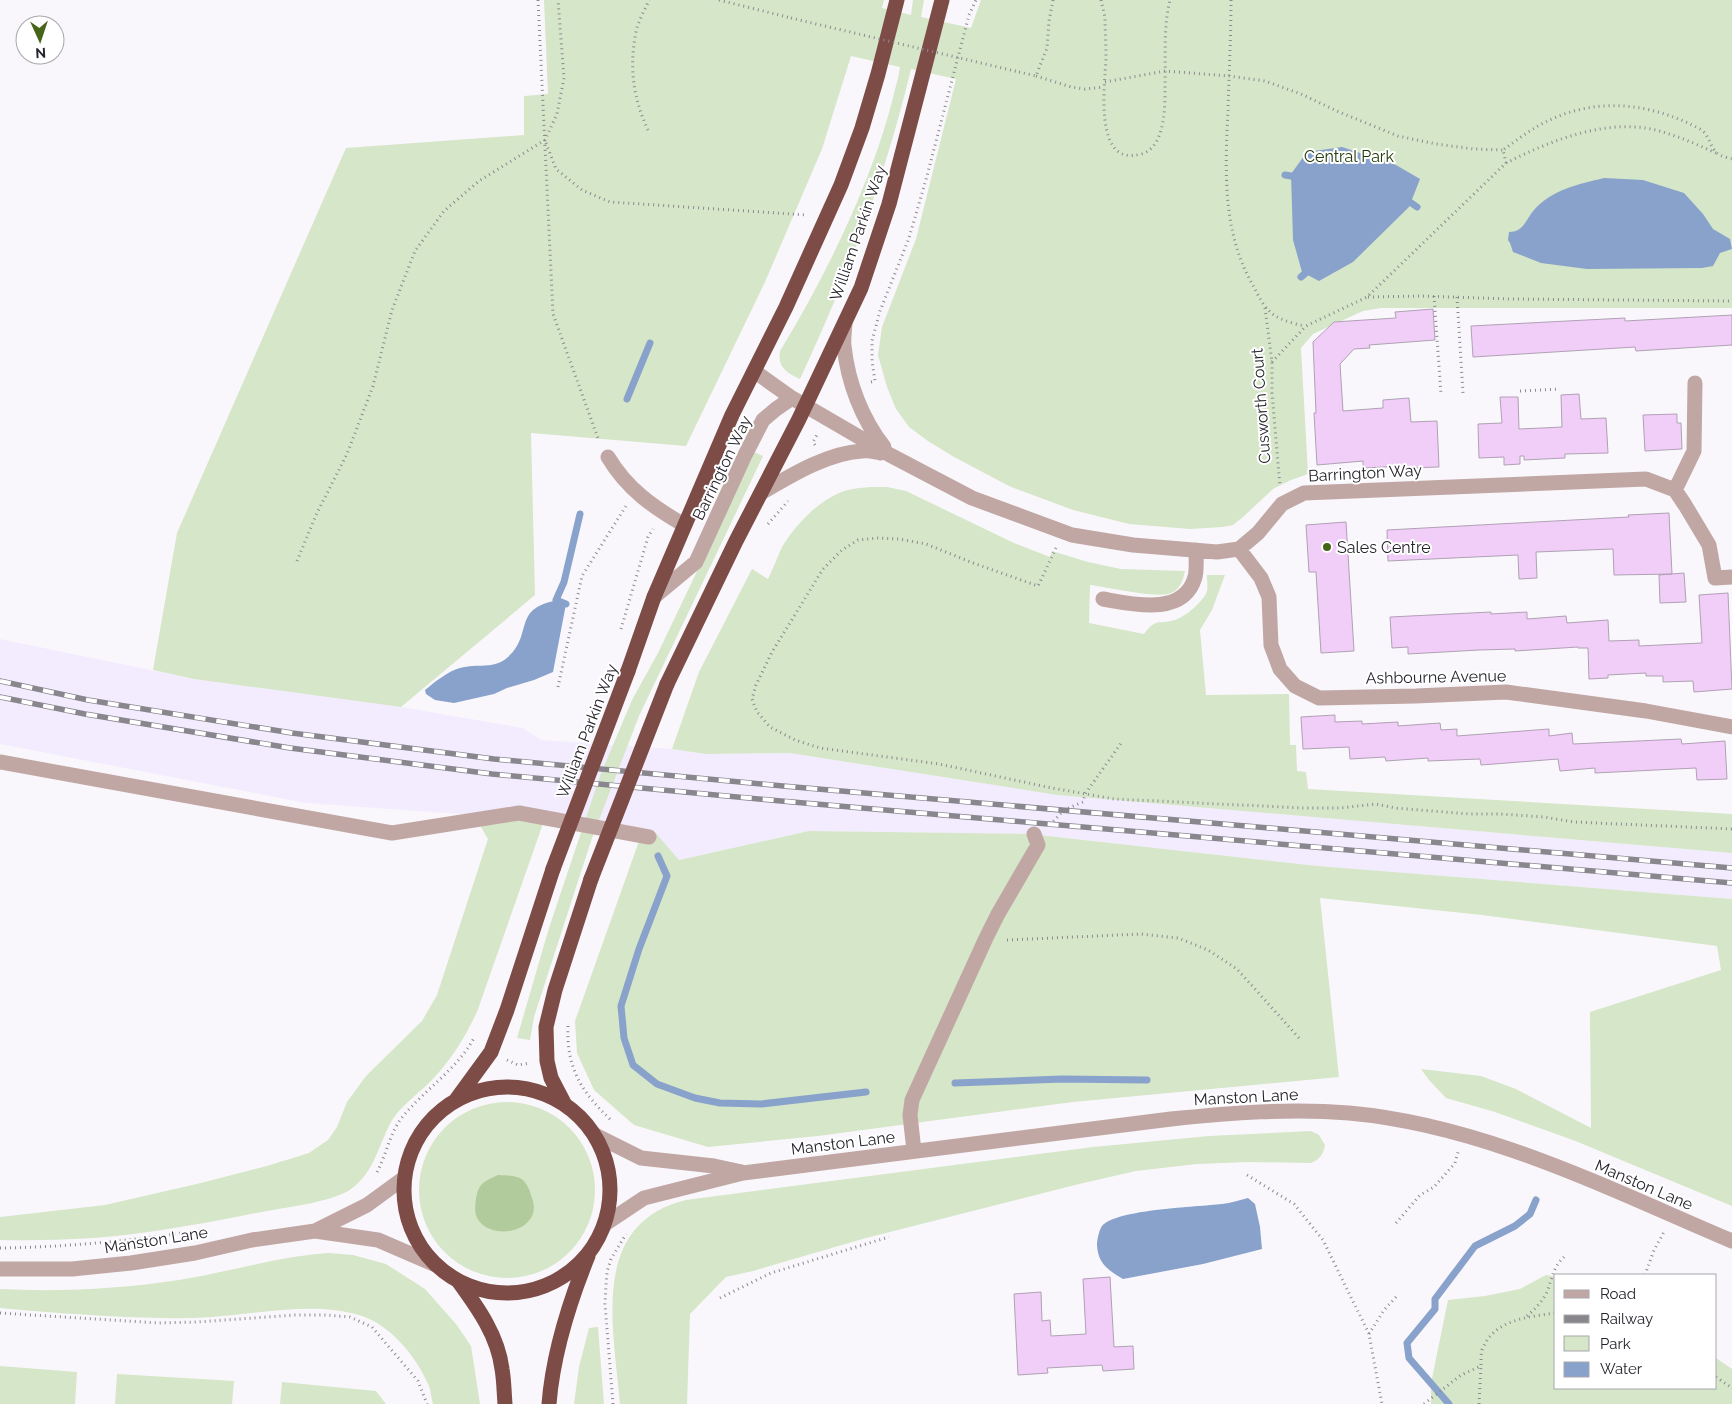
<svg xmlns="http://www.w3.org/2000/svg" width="1732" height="1404" viewBox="0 0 1732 1404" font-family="Raleway,sans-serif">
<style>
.built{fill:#f2ecfe}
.green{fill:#d6e6c8}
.forest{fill:#b2cb9d}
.water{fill:#88a2cb}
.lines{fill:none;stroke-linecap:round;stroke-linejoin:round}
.stream{stroke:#88a2cb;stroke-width:7}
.building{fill:#f1cef8;stroke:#b0a1b4}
.path{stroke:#8c8a91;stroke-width:3;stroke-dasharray:1 4;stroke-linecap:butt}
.minor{stroke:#c1a7a4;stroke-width:15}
.highway{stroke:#7d4c47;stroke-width:15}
.rail-casing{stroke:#89868d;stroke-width:5.5}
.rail{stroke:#fff;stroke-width:4;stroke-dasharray:11;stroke-linecap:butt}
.path-bridge{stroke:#8c8a91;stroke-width:3;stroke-dasharray:1 4;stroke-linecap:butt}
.highway-bridge{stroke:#7d4c47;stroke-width:15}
.poi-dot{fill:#476519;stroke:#fff;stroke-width:2}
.labels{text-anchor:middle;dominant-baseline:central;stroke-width:4;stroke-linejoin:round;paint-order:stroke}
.park-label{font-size:16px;fill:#223807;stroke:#fff}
.street-label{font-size:16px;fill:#26232c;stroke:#fff}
.poi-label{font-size:16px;fill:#26232c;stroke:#fff;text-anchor:start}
</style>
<rect width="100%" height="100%" fill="#f9f7fc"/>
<path class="built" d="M 0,639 L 194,679 L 401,707 L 523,728 L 541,740 L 672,749 L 706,754 L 790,753 L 1057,795 L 1732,853 L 1732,899 L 1318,866 L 1030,834 L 809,831 L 679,860 L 655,832 L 474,815 L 306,803 L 0,744 Z"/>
<path class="green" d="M 544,0 L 884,0 L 882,8 L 911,15 L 913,0 L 924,0 L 921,17 L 971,28 L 981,0 L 1732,0 L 1732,308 L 1381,308 L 1363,311 L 1313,334 L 1301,348 L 1308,474 L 1291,480 L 1273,489 L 1243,517 L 1233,525 L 1223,527 L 1190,529 L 1129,524 L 1073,510 L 1011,487 L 954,457 L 928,441 L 909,427 L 896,409 L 887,387 L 878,355 L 882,327 L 916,239 L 956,79 L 911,69 C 885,178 847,278 800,379 C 787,373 777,367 780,351 C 819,287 853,219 878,148 C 886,125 892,102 898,78 L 900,67 L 851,56 L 822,149 L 765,282 L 686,446 L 531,433 L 535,595 L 401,707 L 194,679 L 153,670 L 177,533 L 346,148 L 524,135 L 524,96 L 548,94 Z
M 754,452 L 763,456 L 639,716 L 592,838 L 534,1017 L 530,1040 L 517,1038 L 549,928 L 600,776 L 632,700 L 658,653 Z
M 870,487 L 887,487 L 906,491 L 1014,543 L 1050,557 L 1052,551 L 1088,562 L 1121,569 L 1185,571 C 1183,580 1180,590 1171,593 C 1158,599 1107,587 1090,585 L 1089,623 L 1144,634 C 1157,617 1158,625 1175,620 C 1185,617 1204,601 1207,591 C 1208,587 1207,580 1207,575 L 1225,575 L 1212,610 L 1200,630 L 1206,695 L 1289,694 L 1290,745 L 1296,745 L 1297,771 L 1306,772 L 1308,789 L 1732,814 L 1732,853 L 1057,795 L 790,753 L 706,754 L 672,749 L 699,672 L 752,569 L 768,579 C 773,569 777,558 782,547 C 794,527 815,504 837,494 C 847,489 859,488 870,487 Z
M 547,812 L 477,1012 C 464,1039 452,1059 431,1081 C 416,1096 397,1108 388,1128 C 377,1151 372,1176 348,1191 C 329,1202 289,1207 267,1211 C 230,1218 192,1226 155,1231 C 104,1239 51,1241 0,1240 L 0,1217 L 105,1205 L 201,1183 L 267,1166 L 309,1153 L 328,1140 L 337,1127 L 347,1102 L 366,1076 L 422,1021 L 437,995 L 488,839 L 474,815 Z
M 643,830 L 655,832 L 679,860 L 809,831 L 1030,834 L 1318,866 L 1732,899 L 1732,1206 L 1573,1140 L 1495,1112 L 1446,1098 L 1429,1080 L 1421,1069 L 1481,1076 L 1516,1089 L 1591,1128 L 1590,1012 L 1721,970 L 1717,946 L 1482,915 L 1320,898 L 1339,1077 L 1073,1102 L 818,1136 L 708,1147 L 634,1125 L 594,1090 L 577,1053 L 575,1021 Z
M419 1190a88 88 0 1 1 176 0a88 88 0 1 1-176 0Z
M 1311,1131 L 1319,1135 L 1325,1145 C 1323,1155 1320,1159 1311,1163 L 1248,1162 L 1197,1164 L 1136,1171 L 1079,1184 L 866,1238 L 753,1271 L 726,1277 L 690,1314 L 687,1404 L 620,1404 C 614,1329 588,1224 686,1200 L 1093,1147 L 1209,1136 Z
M 329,1253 L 353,1255 L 386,1264 L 425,1289 L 456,1324 L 471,1346 L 480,1404 L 433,1404 C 431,1398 431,1391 429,1386 C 416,1356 390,1324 359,1315 C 313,1301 259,1314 212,1317 C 183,1319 154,1318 125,1317 C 83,1315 41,1312 0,1308 L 0,1289 C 59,1292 120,1289 179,1280 C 229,1272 279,1256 329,1253 Z
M 1546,1275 L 1556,1277 L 1556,1388 L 1716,1388 L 1716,1358 L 1732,1369 L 1732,1404 L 1431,1404 L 1431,1383 L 1448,1300 L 1485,1296 L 1520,1289 Z
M 598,1327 L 604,1404 L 574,1404 L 579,1367 L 589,1328 Z
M 0,1366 L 77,1372 L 75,1404 L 0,1404 Z
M 117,1374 L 234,1381 L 232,1404 L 115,1404 Z
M 282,1382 L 376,1391 L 386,1404 L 280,1404 Z"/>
<path class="forest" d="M 498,1175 C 519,1176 526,1176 532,1198 C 534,1204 535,1210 532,1216 C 524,1234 491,1237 479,1221 C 474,1215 475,1206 476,1199 C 479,1182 484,1182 498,1175 Z"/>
<path class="water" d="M 1342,147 L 1396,165 L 1420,179 L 1409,207 L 1353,262 L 1319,281 L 1302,272 L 1293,240 L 1291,174 L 1307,152 Z
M 1604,178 L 1643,180 L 1684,193 L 1703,214 L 1713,229 L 1730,239 L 1732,249 L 1720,253 L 1713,266 L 1702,268 L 1587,269 L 1541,263 L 1513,252 L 1510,243 L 1508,240 L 1509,232 C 1524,232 1526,219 1534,210 C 1551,190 1579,184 1604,178 Z
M 560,600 L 566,604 L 553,672 L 534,680 L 507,688 L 494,694 L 454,703 L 435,700 L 426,694 L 425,690 C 435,682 448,671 460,668 C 477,663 494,670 508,657 C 534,634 511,607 560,600 Z
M 1248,1198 L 1255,1204 L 1260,1227 L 1262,1249 L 1203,1264 L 1123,1279 C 1108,1270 1098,1264 1097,1245 C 1097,1240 1099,1230 1102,1226 C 1117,1209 1197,1207 1222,1204 C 1231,1203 1239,1200 1248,1198 Z"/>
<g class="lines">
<path class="stream" d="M 1285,175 L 1297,177
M 1407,200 L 1417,207
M 1301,277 L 1309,270
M 627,399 L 650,343
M 566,604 L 556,600 L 564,582 L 580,514
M 658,856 L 667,876 L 639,949 L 621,1006 L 624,1038 L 633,1065 L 657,1084 L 695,1098 L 720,1103 L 761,1104 L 866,1092
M 955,1083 L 1062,1079 L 1147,1080
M 1449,1404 L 1409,1358 L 1407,1343 L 1435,1309 L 1435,1299 L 1475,1246 L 1515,1226 L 1530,1214 L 1536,1200"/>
</g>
<path class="building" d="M 1433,309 L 1435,340 L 1369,345 L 1370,348 L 1354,349 L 1340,364 L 1343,411 L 1383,408 L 1383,400 L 1409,398 L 1411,422 L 1437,421 L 1439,467 L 1406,468 L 1406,466 L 1363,468 L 1363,461 L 1317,465 L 1314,413 L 1316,413 L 1313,342 L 1334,322 L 1396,318 L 1395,312 Z
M 1732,315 L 1732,345 L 1636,351 L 1635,347 L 1473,357 L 1471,326 L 1625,318 L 1625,321 Z
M 1579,394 L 1581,419 L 1606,418 L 1608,453 L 1565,454 L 1565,458 L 1544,459 L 1524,460 L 1524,456 L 1520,456 L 1520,464 L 1504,465 L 1504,457 L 1479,458 L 1478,424 L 1502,423 L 1500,397 L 1518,397 L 1519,429 L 1542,428 L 1562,427 L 1561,395 Z
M 1677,414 L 1677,423 L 1681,423 L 1682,449 L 1645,451 L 1643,415 Z
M 1669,513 L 1672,574 L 1614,575 L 1613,549 L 1536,552 L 1537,578 L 1519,579 L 1518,555 L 1388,561 L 1387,530 L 1629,517 L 1628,515 Z
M 1346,522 L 1354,651 L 1321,653 L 1316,572 L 1309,572 L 1306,525 Z
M 1684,573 L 1686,602 L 1660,603 L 1659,575 Z
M 1728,593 L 1732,689 L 1694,692 L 1693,681 L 1663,682 L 1663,676 L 1646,676 L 1646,673 L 1608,675 L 1608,678 L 1589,679 L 1588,648 L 1578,648 L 1578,647 L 1515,651 L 1515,649 L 1479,650 L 1408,654 L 1408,647 L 1392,648 L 1390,617 L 1491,612 L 1491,614 L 1527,612 L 1527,619 L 1566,616 L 1567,623 L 1608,620 L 1609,641 L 1639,640 L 1639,646 L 1702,643 L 1699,595 Z
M 1335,715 L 1335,722 L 1362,721 L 1362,724 L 1398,722 L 1398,726 L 1440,723 L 1441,730 L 1457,729 L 1457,736 L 1549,729 L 1549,736 L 1572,733 L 1573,744 L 1681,739 L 1682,744 L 1725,741 L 1727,779 L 1697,780 L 1696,768 L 1595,773 L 1595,768 L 1560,771 L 1558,759 L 1481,765 L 1480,759 L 1428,761 L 1428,758 L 1386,761 L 1385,757 L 1350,759 L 1349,747 L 1303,749 L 1301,717 Z
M 1110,1277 L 1114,1347 L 1133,1346 L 1134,1369 L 1103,1371 L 1102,1365 L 1047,1368 L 1048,1373 L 1018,1375 L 1014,1294 L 1041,1292 L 1042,1321 L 1050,1320 L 1051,1336 L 1086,1334 L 1083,1279 Z"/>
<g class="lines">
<path class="path" d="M 538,0 L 553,314 L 599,441
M 719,0 L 791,18
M 1101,0 L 1105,17 C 1105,30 1106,44 1106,58 C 1105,85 1093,168 1141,154 C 1150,152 1156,144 1159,136 C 1165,121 1165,103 1165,87 C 1166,58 1163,28 1170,0
M 1231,0 C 1231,37 1229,73 1228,110 C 1225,170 1222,234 1254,287 C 1259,297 1264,308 1274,315 C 1283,321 1295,324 1305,326
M 1019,72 L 1036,76 L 1047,48 L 1049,21 L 1053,0
M 1036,76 L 1071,87 L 1085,89 L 1104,87
M 1105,82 L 1165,71 L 1229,76 L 1265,81 L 1301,94 L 1339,112 L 1398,136 L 1436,144 L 1474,149 L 1503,150
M 648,130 C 633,98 629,67 636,32 C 638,21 645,10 649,0
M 546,143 L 556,169 L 582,190 L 610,202 L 807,215
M 1506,163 C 1554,139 1613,115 1666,133 C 1683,138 1700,146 1716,153
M 1434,296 L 1441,394
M 1368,297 L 1420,296 L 1511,299 L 1732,301
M 1457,297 L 1463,393
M 1265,308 L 1272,362 L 1272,393 L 1280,486
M 1272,362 L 1306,326 L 1367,297 L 1506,163 L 1503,150 C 1514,142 1526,133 1538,126 C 1591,96 1647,101 1700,129 C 1709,134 1710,148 1718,154 C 1721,156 1728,158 1732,159
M 871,382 L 875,381 L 872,361 L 872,341 L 880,311 L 909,238 L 927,176 L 969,15 L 976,0
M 1520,391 L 1560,389
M 815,445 L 813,442 L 818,433
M 768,524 L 788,501
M 1056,548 L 1038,586 L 973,563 L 926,544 L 899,539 L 877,538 L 858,540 L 842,550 L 823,569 L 772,652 L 756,685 L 752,699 L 757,712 L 770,727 L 795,740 L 820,748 L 939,764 L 1052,788 L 1114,799 L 1304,808 L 1340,808 L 1376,804 L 1395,808 L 1469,814 L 1500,814 L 1544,817 L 1574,822 L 1732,829
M 297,561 L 316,515 L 347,454 L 373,386 L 392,310 L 415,251 L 444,211 L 479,181 L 545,140 L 557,114 L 564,78 L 558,0
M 621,629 L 648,537 L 653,529
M 558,687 L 582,576 L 626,506
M 1050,825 L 1064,810 L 1083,802 L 1085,794 L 1122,742
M 1007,940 L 1141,934 L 1178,938 L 1208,950 L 1237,969 L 1299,1038
M 568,1026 C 566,1068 582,1093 612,1121
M 507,1060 L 518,1065 L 530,1063
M 377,1172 C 387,1154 390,1130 405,1114 C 427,1088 458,1068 474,1038
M 1247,1175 L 1294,1204 L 1323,1240 L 1369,1334 L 1382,1404
M 1396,1223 L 1420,1195 L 1434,1187 L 1455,1163 L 1458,1152
M 0,1248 C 70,1247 139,1240 208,1229
M 1645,1275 L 1654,1250 L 1664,1232
M 720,1298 L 771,1273 L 889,1237
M 0,1313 L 159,1323 L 197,1322 L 295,1315 L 327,1315 L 350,1317 L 372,1327 L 418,1381 L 427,1404
M 1527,1316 C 1535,1309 1542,1302 1547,1292 C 1552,1279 1553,1267 1564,1257
M 1369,1334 L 1384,1310 L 1397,1296
M 1716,1377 L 1732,1388
M 613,1404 L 605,1304 L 606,1285 L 607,1272 L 611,1259 L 626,1234
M 1424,1404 L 1461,1375 L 1481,1366 C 1481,1361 1481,1354 1482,1350 C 1494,1319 1528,1317 1556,1313
M 1479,1404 L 1481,1366"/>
<path class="minor" d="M 845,322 C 845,330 843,338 844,346 C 848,383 862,419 884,447
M 754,371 L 792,398 L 890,455 L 972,498 L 1072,535 L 1133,545 L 1217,552 L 1239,549 L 1258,533 L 1282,504 L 1304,493 L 1646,479 L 1675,490 L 1685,505 L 1709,545 L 1715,578 L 1732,577
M 608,457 C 627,489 653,507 684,525
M 1675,490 L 1694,451 L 1695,383
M 761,493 C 790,476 827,453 862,451 C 868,450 875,452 881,453
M 1239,549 L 1261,578 L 1269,597 L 1271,645 L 1280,669 L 1295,686 L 1319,698 L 1416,696 L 1506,692 L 1646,711 L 1732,727
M 654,597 L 696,562 L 745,455 L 763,420 L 776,409 L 792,398
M 1103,599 C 1132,604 1184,617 1195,577 C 1197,569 1196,559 1196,550
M 0,762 L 392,833 L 519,813 L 649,837
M 595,1135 L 641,1158 L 714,1166 L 742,1172
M 914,1151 L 910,1115 L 912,1100 L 986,938 L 998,914 L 1038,845 L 1034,834
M 605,1224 L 644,1198 L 743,1173 L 1171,1119 C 1230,1113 1290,1108 1349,1113 C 1484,1125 1609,1189 1732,1241
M 315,1231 L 367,1205 L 404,1178
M 0,1269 L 72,1269 L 131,1263 L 195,1253 L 252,1240 L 315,1231 L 378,1240 L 436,1265"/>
<path class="highway" d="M 628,671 L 654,597 L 732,415 L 786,307 L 841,185 L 862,128 L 878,74 L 897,0
M 667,684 L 736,541 L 799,419 L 861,288 L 889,204 L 942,0
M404 1190a103 103 0 1 1 206 0a103 103 0 1 1-206 0Z
M 456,1100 L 491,1052 L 507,1010 L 553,869
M 564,1103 L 551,1078 L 547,1061 L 546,1027 L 555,990 L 591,879
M 459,1282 C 478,1308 498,1336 502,1369 C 504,1380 504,1392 505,1404
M 549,1404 C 553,1353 569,1303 588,1256"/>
<defs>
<path id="rail" d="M 0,681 L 88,700 L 292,733 L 494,759 L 783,786 L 1732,868
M 0,697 L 85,714 L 290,748 L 492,774 L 781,801 L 1732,883"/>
</defs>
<use href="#rail" class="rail-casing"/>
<use href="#rail" class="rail"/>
<path class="path-bridge" d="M 791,18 L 1019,72"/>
<path class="highway-bridge" d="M 553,869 L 628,671
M 591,879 L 667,684"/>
</g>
<circle class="poi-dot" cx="1327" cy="547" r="5"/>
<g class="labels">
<g class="park-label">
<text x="1349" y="156">Central Park</text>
</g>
<g class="street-label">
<text transform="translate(858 233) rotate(-71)">William Parkin Way</text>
<text transform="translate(1261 406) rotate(-94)">Cusworth Court</text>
<text transform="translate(722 468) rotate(-64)">Barrington Way</text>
<text transform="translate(1365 473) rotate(-3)">Barrington Way</text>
<text transform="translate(1436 677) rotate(-1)">Ashbourne Avenue</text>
<text transform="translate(587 731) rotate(-69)">William Parkin Way</text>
<text transform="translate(1246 1097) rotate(-3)">Manston Lane</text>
<text transform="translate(843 1143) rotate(-7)">Manston Lane</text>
<text transform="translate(1644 1185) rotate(23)">Manston Lane</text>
<text transform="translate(156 1240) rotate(-9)">Manston Lane</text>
</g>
<g class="poi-label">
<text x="1337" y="547">Sales Centre</text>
</g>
</g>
<rect x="1554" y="1274" width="162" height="115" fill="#ffffff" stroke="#a8a7ab"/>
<rect x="1564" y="1290" width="25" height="8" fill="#c1a7a4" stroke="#a8a7ab"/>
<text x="1600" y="1299" font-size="15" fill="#26232c">Road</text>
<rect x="1564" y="1315" width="25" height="8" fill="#89868d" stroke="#a8a7ab"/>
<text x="1600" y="1324" font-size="15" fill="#26232c">Railway</text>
<rect x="1564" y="1336" width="25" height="15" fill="#d6e6c8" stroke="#a8a7ab"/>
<text x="1600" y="1349" font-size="15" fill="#26232c">Park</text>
<rect x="1564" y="1362" width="25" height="15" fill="#88a2cb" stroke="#a8a7ab"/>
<text x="1600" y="1374" font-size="15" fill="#26232c">Water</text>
<g transform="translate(40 40) rotate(177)"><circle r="24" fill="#ffffff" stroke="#a8a7ab"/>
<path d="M0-4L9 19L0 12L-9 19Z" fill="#476519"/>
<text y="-8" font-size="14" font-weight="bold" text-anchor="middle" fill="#26232c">N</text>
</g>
</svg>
